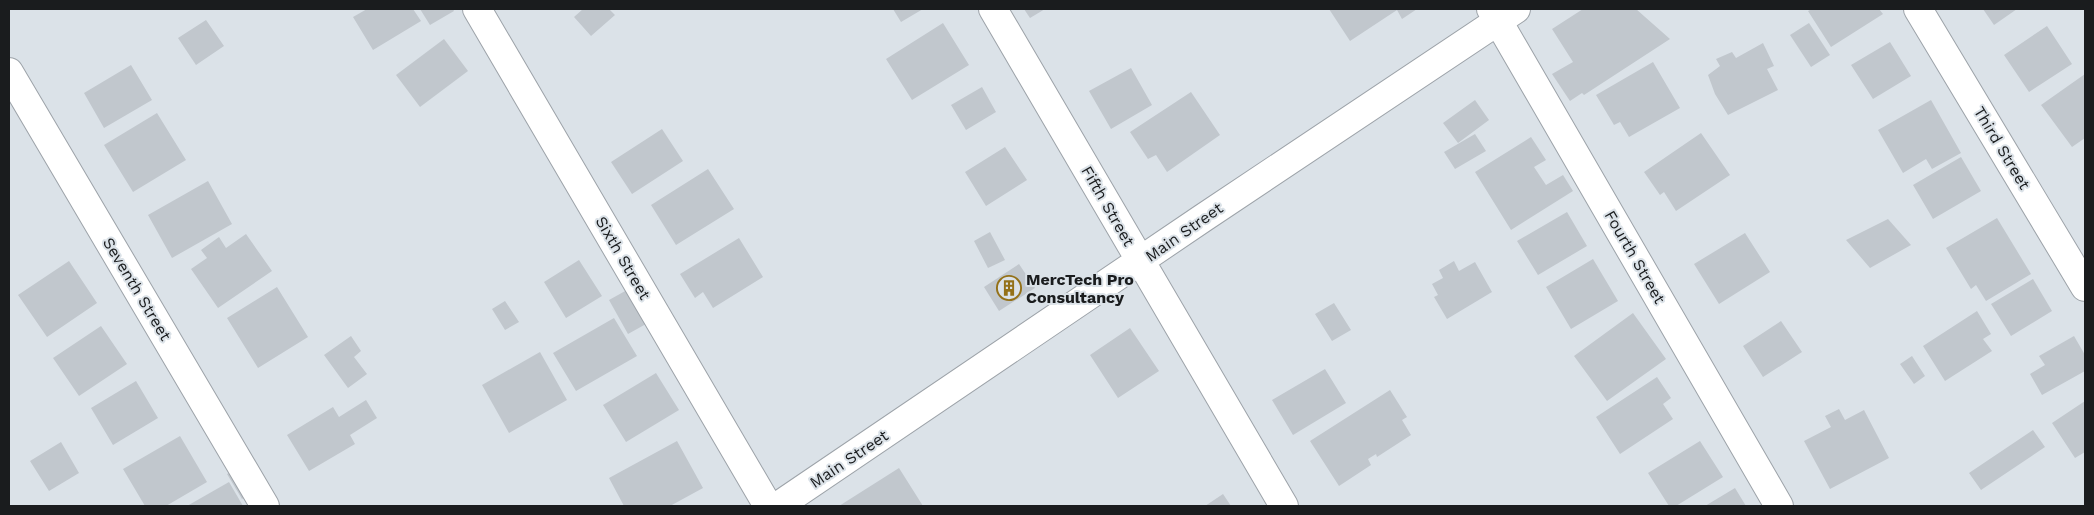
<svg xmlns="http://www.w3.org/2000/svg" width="2094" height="515" viewBox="0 0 2094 515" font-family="'Work Sans',sans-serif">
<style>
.building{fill:#c1c7cd}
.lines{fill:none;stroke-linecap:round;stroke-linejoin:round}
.street-casing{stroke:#9da3a9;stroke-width:30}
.street{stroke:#fff;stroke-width:28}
.labels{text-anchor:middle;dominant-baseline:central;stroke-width:4;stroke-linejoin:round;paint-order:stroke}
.street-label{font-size:16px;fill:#1a1c1e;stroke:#dbe2e8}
.poi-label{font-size:16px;font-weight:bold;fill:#1a1c1e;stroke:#dbe2e8;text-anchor:start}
</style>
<rect width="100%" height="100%" fill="#dbe2e8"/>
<path class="building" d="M 367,9 L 413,9 L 421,21 L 373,50 L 353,17 Z
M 420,9 L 453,9 L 454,11 L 430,25 Z
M 583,9 L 609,9 L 615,15 L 591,36 L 574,17 Z
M 893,9 L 923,9 L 901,22 Z
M 1024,9 L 1045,9 L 1030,18 Z
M 1329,9 L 1417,9 L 1402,19 L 1397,10 L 1350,41 Z
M 1583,9 L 1636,9 L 1670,39 L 1584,95 L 1582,93 L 1570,101 L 1552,74 L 1573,62 L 1552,29 Z
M 1812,9 L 1879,9 L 1883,14 L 1831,47 L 1808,11 Z
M 1983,9 L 2017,9 L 1994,25 Z
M 206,20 L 224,46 L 196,65 L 178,38 Z
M 943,23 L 969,65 L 912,100 L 886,59 Z
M 1809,23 L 1830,55 L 1811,67 L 1790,35 Z
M 2047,26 L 2072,64 L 2029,92 L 2004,55 Z
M 444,39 L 468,71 L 420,107 L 396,75 Z
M 1890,42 L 1911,76 L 1873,99 L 1851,65 Z
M 1763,43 L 1774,66 L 1767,69 L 1778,90 L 1728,115 L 1715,94 L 1708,75 L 1720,66 L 1716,59 L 1732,52 L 1736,58 Z
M 1653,62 L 1680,108 L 1629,137 L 1620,122 L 1614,125 L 1596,95 Z
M 131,65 L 152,100 L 104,128 L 84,93 Z
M 1131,68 L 1152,105 L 1111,129 L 1089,91 Z
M 2085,74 L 2085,138 L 2072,147 L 2041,105 Z
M 982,87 L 996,112 L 966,130 L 951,105 Z
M 1191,92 L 1220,135 L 1167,172 L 1156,155 L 1148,159 L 1130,132 Z
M 1475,100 L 1489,120 L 1458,143 L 1443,123 Z
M 1931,100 L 1961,153 L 1932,169 L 1926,159 L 1903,173 L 1878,130 Z
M 157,113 L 186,160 L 133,192 L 104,145 Z
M 662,129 L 683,161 L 632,194 L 611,162 Z
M 1701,133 L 1730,175 L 1676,211 L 1664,192 L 1660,195 L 1644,172 Z
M 1475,134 L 1486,151 L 1455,169 L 1444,152 Z
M 1531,137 L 1546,160 L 1534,167 L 1546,185 L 1563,175 L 1573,191 L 1511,230 L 1475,172 Z
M 1005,147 L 1027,180 L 986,206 L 965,172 Z
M 1961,157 L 1981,191 L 1933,219 L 1913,185 Z
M 708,169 L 734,209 L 676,245 L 651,205 Z
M 208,181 L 232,224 L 172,258 L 148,215 Z
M 1567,212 L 1587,246 L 1538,275 L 1517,241 Z
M 1997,218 L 2031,274 L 1986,301 L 1976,285 L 1971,289 L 1946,248 Z
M 1888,219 L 1911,245 L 1870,268 L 1846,240 Z
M 990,232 L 1005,260 L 988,268 L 974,241 Z
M 1745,233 L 1770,272 L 1719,304 L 1694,264 Z
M 246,234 L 272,271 L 218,308 L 191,269 L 207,258 L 201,250 L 219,237 L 226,248 Z
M 739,238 L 763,277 L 713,308 L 703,292 L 695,298 L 680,274 Z
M 1593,259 L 1618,301 L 1571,329 L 1546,287 Z
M 579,260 L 602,296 L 566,318 L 544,282 Z
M 69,261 L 97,303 L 47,337 L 18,295 Z
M 1454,261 L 1459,271 L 1475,262 L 1492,292 L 1447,319 L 1434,297 L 1438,295 L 1432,284 L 1443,278 L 1439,270 Z
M 1019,264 L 1035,288 L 999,311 L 984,287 Z
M 2033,279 L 2052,311 L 2011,336 L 1991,304 Z
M 277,287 L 308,337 L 258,368 L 227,318 Z
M 627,290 L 646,324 L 628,334 L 609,300 Z
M 505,301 L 519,322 L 505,330 L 492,309 Z
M 1334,303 L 1351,330 L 1332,341 L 1315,314 Z
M 1977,311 L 1991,334 L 1983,339 L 1992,351 L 1945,381 L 1923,346 Z
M 1633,313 L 1666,359 L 1607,401 L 1574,356 Z
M 614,318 L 637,356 L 576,391 L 553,353 Z
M 1781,321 L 1802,352 L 1763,377 L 1743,346 Z
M 101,326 L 127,364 L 79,396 L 53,358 Z
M 1130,328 L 1159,371 L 1118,398 L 1090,355 Z
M 351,336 L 361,351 L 354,357 L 367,374 L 348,388 L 324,355 Z
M 2074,336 L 2085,355 L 2085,371 L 2042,395 L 2030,374 L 2045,365 L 2039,356 Z
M 540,352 L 567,400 L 509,433 L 482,385 Z
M 1912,356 L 1925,376 L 1914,384 L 1900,364 Z
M 1325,369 L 1346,403 L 1293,435 L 1272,400 Z
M 656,373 L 679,410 L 626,442 L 603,405 Z
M 1657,377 L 1671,398 L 1663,404 L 1673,419 L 1620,454 L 1596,417 Z
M 136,381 L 158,418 L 113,445 L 91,408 Z
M 1390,390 L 1407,417 L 1402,420 L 1411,435 L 1377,457 L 1376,454 L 1368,459 L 1371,465 L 1339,486 L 1310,441 Z
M 366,400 L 377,418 L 350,435 L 355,444 L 309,471 L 287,435 L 333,407 L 339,417 Z
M 2085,401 L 2085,452 L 2075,458 L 2052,423 Z
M 1839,409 L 1845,420 L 1864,410 L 1889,458 L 1830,489 L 1804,441 L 1831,427 L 1825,416 Z
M 2033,430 L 2045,447 L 1981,490 L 1969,473 Z
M 180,436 L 207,482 L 166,506 L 145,506 L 123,469 Z
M 677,441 L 703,488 L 670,506 L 624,506 L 609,478 Z
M 1700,441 L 1723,477 L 1676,506 L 1669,506 L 1648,473 Z
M 61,442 L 79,473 L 49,491 L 30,461 Z
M 238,468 L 253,492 L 242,499 L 227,474 Z
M 899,468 L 923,506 L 839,506 Z
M 229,482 L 243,506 L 187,506 Z
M 1735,488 L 1746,506 L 1705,506 Z
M 1223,494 L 1231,506 L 1205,506 Z"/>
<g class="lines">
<defs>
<path id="street" d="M 477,9 L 768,506
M 993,9 L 1284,506
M 1491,9 L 1779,506
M 1918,9 L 2085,287
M 9,72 L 265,506
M 778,506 L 1203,218 L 1516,9"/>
</defs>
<use href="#street" class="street-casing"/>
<use href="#street" class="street"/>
</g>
<defs>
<symbol id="building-ring" viewBox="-11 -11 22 22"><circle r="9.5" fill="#dbe2e8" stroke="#947118" stroke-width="1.5"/><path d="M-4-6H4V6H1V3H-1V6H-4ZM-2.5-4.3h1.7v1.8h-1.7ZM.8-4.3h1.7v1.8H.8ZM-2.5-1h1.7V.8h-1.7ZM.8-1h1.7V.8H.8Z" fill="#947118"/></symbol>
</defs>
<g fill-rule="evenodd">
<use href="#building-ring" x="995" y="274" width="28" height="28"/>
</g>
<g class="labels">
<g class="street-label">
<text transform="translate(2002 148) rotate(59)">Third Street</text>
<text transform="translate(1108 206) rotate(60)">Fifth Street</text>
<text transform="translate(1184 232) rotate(-35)">Main Street</text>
<text transform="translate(1635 257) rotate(60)">Fourth Street</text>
<text transform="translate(623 258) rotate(60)">Sixth Street</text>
<text transform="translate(137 289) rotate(59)">Seventh Street</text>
<text transform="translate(849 459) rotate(-34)">Main Street</text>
</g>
<g class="poi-label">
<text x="1026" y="279">MercTech Pro<tspan x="1026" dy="18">Consultancy</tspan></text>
</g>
</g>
<rect width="2094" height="515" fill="none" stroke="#1a1c1e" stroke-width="20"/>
</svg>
